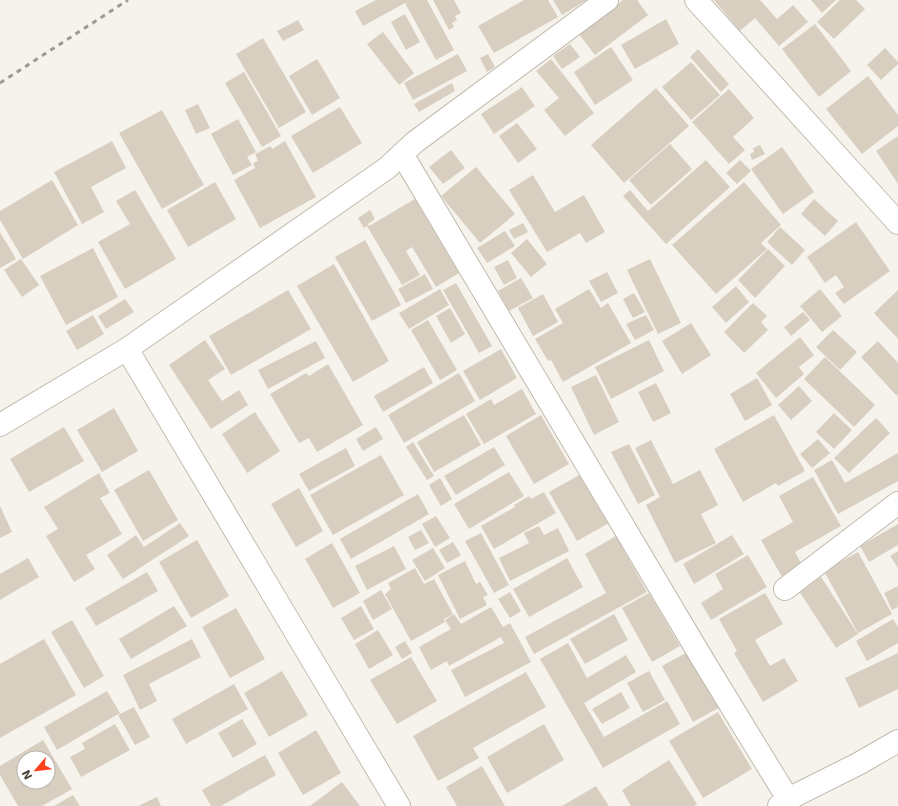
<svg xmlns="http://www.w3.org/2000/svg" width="898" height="806" viewBox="0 0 898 806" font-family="'DejaVu Sans',sans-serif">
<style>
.building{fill:#d8cfc1;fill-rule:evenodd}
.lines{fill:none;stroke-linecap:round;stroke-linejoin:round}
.minor-casing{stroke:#c2bbae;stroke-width:24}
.minor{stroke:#fff;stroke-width:22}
.rail{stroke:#9a9a9a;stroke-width:3;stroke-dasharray:5 5;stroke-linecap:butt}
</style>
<rect width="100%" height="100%" fill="#f6f3ec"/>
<path class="building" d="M 376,0 L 427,0 L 454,50 L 436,60 L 405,3 L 363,26 L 355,11 Z
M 433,0 L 454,0 L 461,13 L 455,16 L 457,20 L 452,23 L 454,27 L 449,30 Z
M 524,0 L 548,0 L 558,17 L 494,53 L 478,26 Z
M 553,0 L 587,0 L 562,15 Z
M 623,0 L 637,0 L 648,15 L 595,55 L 578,33 Z
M 714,0 L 760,0 L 777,19 L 793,5 L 808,22 L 779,46 L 755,18 L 740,31 Z
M 811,0 L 836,0 L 822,13 Z
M 840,0 L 856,0 L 865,9 L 834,39 L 817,22 Z
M 405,14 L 420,42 L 406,50 L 391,22 Z
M 666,19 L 679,44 L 635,69 L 621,45 Z
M 298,20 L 304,30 L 283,41 L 277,31 Z
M 815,24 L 851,71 L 819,97 L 782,49 Z
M 383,32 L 414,73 L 399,85 L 367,44 Z
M 263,38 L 306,112 L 279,128 L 236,54 Z
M 570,44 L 580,57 L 562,69 L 553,56 Z
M 611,47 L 633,80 L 595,105 L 574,72 Z
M 885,48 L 898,62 L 898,64 L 881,80 L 867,65 Z
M 698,49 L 729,84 L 721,92 L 690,57 Z
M 458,54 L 467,71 L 413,100 L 404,83 Z
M 488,54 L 495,67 L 487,72 L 480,58 Z
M 317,59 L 340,98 L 312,115 L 289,76 Z
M 551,59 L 594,113 L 565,136 L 544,110 L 559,98 L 536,71 Z
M 691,62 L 720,95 L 691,120 L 662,87 Z
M 244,72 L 281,136 L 262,147 L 225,83 Z
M 868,76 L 898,115 L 898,126 L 862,154 L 826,109 Z
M 452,83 L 455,91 L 419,112 L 414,104 Z
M 522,87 L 535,106 L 494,134 L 481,114 Z
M 656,88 L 689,126 L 624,183 L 591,145 Z
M 729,89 L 754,118 L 733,137 L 745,150 L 729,164 L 692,122 Z
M 198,104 L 210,128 L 196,134 L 185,110 Z
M 340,107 L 362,143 L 313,173 L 291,136 Z
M 162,110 L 204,185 L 162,209 L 119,133 Z
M 238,119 L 256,152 L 247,157 L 252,165 L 233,175 L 211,134 Z
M 517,123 L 537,149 L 518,163 L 499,136 Z
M 898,136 L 898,184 L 876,151 Z
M 112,141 L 126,168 L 91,187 L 104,212 L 82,224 L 54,172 Z
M 285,141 L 316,197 L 260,228 L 234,180 L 255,168 L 253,163 L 258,161 L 255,154 L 271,146 L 272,149 Z
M 670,144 L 692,169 L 651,205 L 629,180 Z
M 760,145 L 765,154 L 752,160 L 750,154 L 754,152 L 753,148 Z
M 782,147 L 814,192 L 783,214 L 751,169 Z
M 451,150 L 465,168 L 443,184 L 429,167 Z
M 706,160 L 730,187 L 666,244 L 623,196 L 630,190 L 648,211 Z
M 740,160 L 751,171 L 737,184 L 726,173 Z
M 476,167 L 515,214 L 480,243 L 441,196 Z
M 533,175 L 555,212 L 584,195 L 605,232 L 586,243 L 580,233 L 547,252 L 509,190 Z
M 52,180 L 78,225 L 23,259 L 0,220 L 0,211 Z
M 215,182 L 236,219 L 188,247 L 167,210 Z
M 744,182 L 781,225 L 761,243 L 767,249 L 716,294 L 672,245 Z
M 135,190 L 176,259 L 125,289 L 98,242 L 130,224 L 116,201 Z
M 415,199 L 459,273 L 436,287 L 412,247 L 406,251 L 420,275 L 402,285 L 367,226 L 364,228 L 358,218 L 370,210 L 375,219 L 368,224 L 369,226 Z
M 814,199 L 838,221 L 825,236 L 801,214 Z
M 856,222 L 890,271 L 844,304 L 835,293 L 844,287 L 836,275 L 825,283 L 807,257 Z
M 523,223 L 528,232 L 514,239 L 509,230 Z
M 780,227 L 805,250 L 792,265 L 767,242 Z
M 505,231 L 515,246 L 487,263 L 477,248 Z
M 0,232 L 16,259 L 0,268 Z
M 527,239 L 547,264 L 531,277 L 511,253 Z
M 365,240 L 401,305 L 372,321 L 335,257 Z
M 93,248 L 118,297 L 66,325 L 40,276 Z
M 768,249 L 785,266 L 755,298 L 738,280 Z
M 21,259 L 39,285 L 22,297 L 4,270 Z
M 650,259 L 681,323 L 658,334 L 627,270 Z
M 508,260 L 517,278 L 504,285 L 494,267 Z
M 334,264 L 389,361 L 353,382 L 297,286 Z
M 607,272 L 618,293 L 601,302 L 589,281 Z
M 425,274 L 433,289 L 406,303 L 398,289 Z
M 521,278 L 533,298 L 509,311 L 498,291 Z
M 456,283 L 492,346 L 479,353 L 443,290 Z
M 736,286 L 749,302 L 726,323 L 712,307 Z
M 440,289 L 449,305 L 409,329 L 399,313 Z
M 589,289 L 601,308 L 608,303 L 631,343 L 563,382 L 551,360 L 548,361 L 535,339 L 563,323 L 555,309 Z
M 820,289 L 842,316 L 822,332 L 800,306 Z
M 288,290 L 311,329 L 231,375 L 209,336 Z
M 898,290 L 898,339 L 874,313 Z
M 634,293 L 645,312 L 633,318 L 623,299 Z
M 543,294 L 558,322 L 533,336 L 518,308 Z
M 125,299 L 134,312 L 106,329 L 98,316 Z
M 753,303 L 767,316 L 761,322 L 768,330 L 744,353 L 724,332 Z
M 450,308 L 465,334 L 451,343 L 436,316 Z
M 803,312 L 810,320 L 791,336 L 784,327 Z
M 93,315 L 104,334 L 77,350 L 66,331 Z
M 646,315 L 654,330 L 635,340 L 626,324 Z
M 428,320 L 457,370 L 440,380 L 411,330 Z
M 691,323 L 711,355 L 682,374 L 662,341 Z
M 833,330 L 857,352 L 840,370 L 816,347 Z
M 800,337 L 814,355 L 799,367 L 804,374 L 776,398 L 756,373 Z
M 205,340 L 225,369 L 208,380 L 222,401 L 239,390 L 248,405 L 211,429 L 169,365 Z
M 649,340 L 664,371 L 611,399 L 595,367 Z
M 316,341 L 325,358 L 268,389 L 258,370 Z
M 878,341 L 898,363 L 898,394 L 897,396 L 861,357 Z
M 501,349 L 517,378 L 480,400 L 463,371 Z
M 825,357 L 875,405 L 854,427 L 804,379 Z
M 328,364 L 363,425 L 317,452 L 309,438 L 299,443 L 270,394 L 306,373 L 309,376 Z
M 424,367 L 433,383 L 383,412 L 374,396 Z
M 459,373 L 475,401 L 404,443 L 388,415 Z
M 596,375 L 619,422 L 594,435 L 571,387 Z
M 757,378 L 772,405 L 745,421 L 730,394 Z
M 656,383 L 671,413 L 653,422 L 638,392 Z
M 799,386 L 812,401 L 791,420 L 778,405 Z
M 522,389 L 536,414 L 484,444 L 466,414 L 491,399 L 494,405 Z
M 114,408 L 138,451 L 102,472 L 77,430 Z
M 255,412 L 280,451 L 247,473 L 222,434 Z
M 834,413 L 852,430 L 834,449 L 816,432 Z
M 464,415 L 481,445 L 434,472 L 417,442 Z
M 541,415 L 569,464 L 534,484 L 506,436 Z
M 774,415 L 805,471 L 778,486 L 776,483 L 743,502 L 714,449 Z
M 876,418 L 890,433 L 849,473 L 834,458 Z
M 64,427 L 84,461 L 29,492 L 10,459 Z
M 376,427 L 383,439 L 363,451 L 356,439 Z
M 818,439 L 830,453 L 812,468 L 800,454 Z
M 651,440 L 673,484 L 700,470 L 718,505 L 701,514 L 716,543 L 675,563 L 646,505 L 660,497 L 635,448 Z
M 413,442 L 434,476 L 427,480 L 406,447 Z
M 629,444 L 655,495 L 638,504 L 611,452 Z
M 494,447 L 505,465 L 456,495 L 444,476 Z
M 346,448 L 355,466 L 309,491 L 299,474 Z
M 898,453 L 898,481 L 838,514 L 814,470 L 832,460 L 845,483 Z
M 381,455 L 404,495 L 333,535 L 310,495 Z
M 149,470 L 178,520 L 143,541 L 114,490 Z
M 509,472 L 524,496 L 469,529 L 454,504 Z
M 99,473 L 110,493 L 100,498 L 122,534 L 86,555 L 95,569 L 74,582 L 46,536 L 58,529 L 44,507 Z
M 581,474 L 609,523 L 577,541 L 549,492 Z
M 813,477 L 841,526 L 795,552 L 803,567 L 783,579 L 761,540 L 793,522 L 779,496 Z
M 440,478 L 452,499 L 441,506 L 429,485 Z
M 299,488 L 323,531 L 296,547 L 271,504 Z
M 544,492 L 556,513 L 494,549 L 481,526 L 515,507 L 514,505 L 529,496 L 531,499 Z
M 418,494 L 429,514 L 351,559 L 340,539 Z
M 0,506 L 12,532 L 0,538 Z
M 436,516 L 450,538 L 435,547 L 422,524 Z
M 180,523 L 189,536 L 123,579 L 107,555 L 136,535 L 144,547 Z
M 898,524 L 898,545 L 869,562 L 860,546 Z
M 539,526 L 544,535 L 558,528 L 569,551 L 510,581 L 499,558 L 529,543 L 524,533 Z
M 421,530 L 429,543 L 415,550 L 408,537 Z
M 481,533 L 509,585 L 494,593 L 465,541 Z
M 732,535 L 744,554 L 694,584 L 683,564 Z
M 616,536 L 647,592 L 534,654 L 525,637 L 606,593 L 585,554 Z
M 197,540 L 229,596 L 191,618 L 159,562 Z
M 453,542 L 461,555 L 447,563 L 439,550 Z
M 332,543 L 360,593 L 333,608 L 305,559 Z
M 394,546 L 406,569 L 367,590 L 355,566 Z
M 433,548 L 445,568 L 425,581 L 412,560 Z
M 898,551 L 898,568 L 890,556 Z
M 858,552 L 892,614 L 858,633 L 824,571 Z
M 748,555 L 767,587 L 711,620 L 701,603 L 723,589 L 715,574 Z
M 28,558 L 39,577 L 0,600 L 0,574 Z
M 567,558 L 583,587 L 529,617 L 513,589 Z
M 465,561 L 476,584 L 480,582 L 488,595 L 483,597 L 487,605 L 460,619 L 438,575 Z
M 415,568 L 424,584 L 434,579 L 453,614 L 444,619 L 445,622 L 411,641 L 385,594 L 391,589 L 388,583 Z
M 147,572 L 158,591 L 96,626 L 85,608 Z
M 821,577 L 858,634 L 836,648 L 799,591 Z
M 898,586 L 898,607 L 892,610 L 884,593 Z
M 381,590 L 392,609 L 373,620 L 363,601 Z
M 510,592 L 521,611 L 510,618 L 498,599 Z
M 649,593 L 680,646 L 652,662 L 622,608 Z
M 765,593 L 783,624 L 755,640 L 770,666 L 784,658 L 798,681 L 763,702 L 734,653 L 745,646 L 737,651 L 719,619 Z
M 174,606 L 187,626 L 131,659 L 119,639 Z
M 361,606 L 374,629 L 354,640 L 341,618 Z
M 491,607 L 503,627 L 510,623 L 531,662 L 465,697 L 451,670 L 504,643 L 501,637 L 449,666 L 447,661 L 431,670 L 419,647 L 451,629 L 445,620 L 454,614 L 461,624 Z
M 236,608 L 265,659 L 230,678 L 202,627 Z
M 614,614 L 628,640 L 585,664 L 570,639 Z
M 893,619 L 898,627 L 898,643 L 867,661 L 856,641 Z
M 72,620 L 104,676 L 84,688 L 51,632 Z
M 378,630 L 393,655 L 369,669 L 355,644 Z
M 44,639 L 76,695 L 0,738 L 0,664 Z
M 192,639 L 201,657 L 149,684 L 157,701 L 140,710 L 123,675 Z
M 405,641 L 412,653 L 402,659 L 395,647 Z
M 568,643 L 587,678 L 626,655 L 636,672 L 584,703 L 604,737 L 667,701 L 680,724 L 603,768 L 540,659 Z
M 691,650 L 722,706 L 693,722 L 662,666 Z
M 898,653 L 898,689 L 859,708 L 845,678 Z
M 411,657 L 437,701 L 397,724 L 370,680 Z
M 282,671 L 308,715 L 269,737 L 244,693 Z
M 649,671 L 665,700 L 643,712 L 627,683 Z
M 526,672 L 546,707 L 473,748 L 479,758 L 438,781 L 413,736 Z
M 234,684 L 248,709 L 186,744 L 172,719 Z
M 107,691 L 120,713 L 57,750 L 44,727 Z
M 621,692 L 630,708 L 602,724 L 592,709 Z
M 134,707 L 150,737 L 135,745 L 118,715 Z
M 718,712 L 752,769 L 703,798 L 669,741 Z
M 242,719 L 257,744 L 233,758 L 218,733 Z
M 115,724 L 130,750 L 81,777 L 70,757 L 85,749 L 82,743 Z
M 544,724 L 564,760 L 507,793 L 487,757 Z
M 316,730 L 341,773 L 303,795 L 278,753 Z
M 43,740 L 72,789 L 42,806 L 18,806 L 0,775 L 0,766 ZM 24,758 L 48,758 L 48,782 L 24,782 Z
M 265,755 L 276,775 L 221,806 L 211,806 L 202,790 Z
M 669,760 L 697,804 L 694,806 L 631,806 L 622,790 Z
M 482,766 L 505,806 L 457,806 L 446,787 Z
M 342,782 L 360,806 L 310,806 Z
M 596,786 L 609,806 L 562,806 Z
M 73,795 L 80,806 L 54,806 Z
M 157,797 L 161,806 L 138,806 Z"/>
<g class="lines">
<defs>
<path id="minor" d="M 696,0 L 898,223
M 402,154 L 703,660 L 788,799
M 127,349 L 399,806
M 0,425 L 127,349 L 387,168 L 415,142 L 607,0
M 785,589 L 898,503
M 779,806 L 788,799 L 858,764 L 898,741"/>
</defs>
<use href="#minor" class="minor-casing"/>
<use href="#minor" class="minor"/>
<path class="rail" d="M 0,83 L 128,0"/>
</g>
<g transform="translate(36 770) rotate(242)"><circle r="19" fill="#ffffff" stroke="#b7b4b0"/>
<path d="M0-3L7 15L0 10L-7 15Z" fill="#fc3f1d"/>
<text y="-6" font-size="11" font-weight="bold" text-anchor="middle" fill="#4b4439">N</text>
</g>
</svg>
